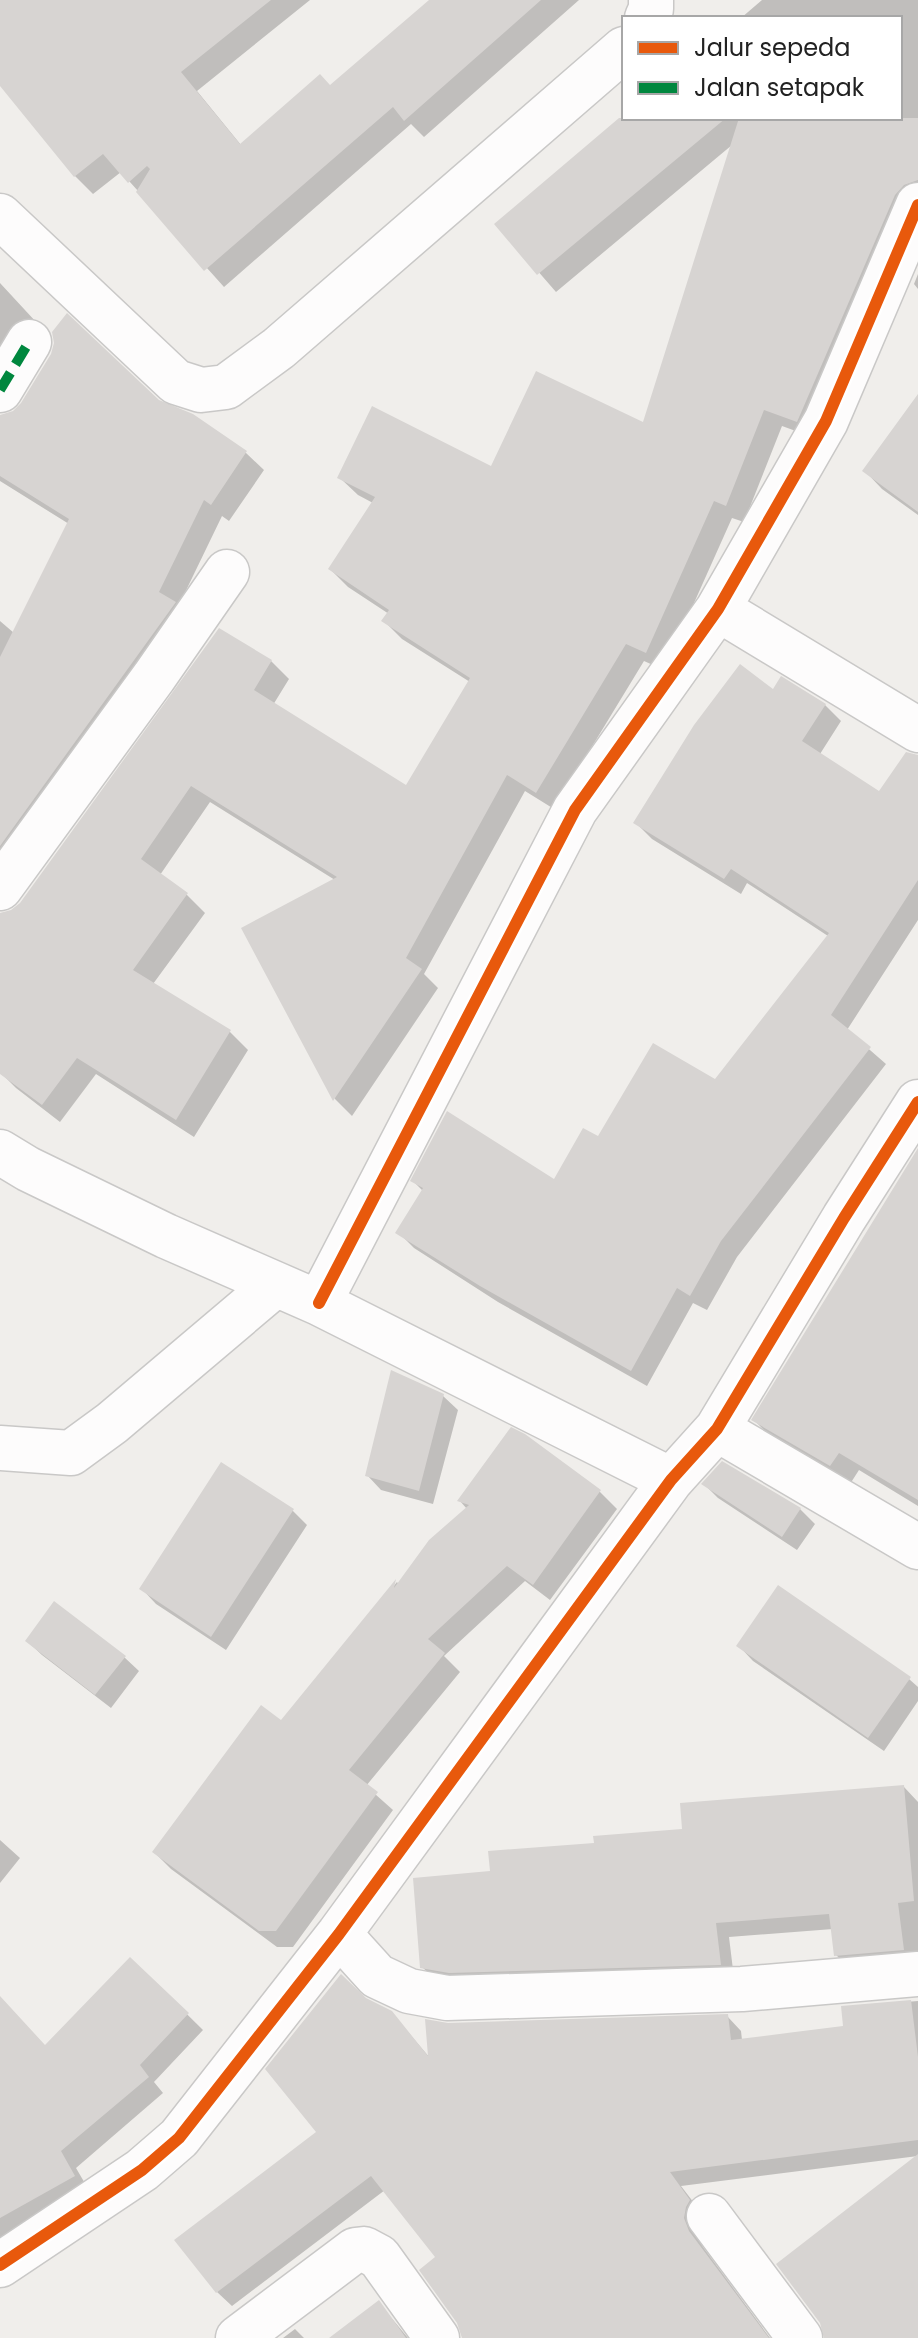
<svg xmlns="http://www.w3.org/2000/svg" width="918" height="2338" viewBox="0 0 918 2338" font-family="Poppins,sans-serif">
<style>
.shadow{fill:#0003}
.building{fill:#d7d4d2}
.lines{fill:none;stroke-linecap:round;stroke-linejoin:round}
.minor-casing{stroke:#c9c8c7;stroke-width:47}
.minor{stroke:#fdfcfc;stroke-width:44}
.quiet{stroke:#00873e;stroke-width:10;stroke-dasharray:20 10;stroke-linecap:butt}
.cycleway-casing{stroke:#fff;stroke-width:17}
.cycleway{stroke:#e8590c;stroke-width:12}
</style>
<rect width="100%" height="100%" fill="#f0eeeb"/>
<path class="shadow" d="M 0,0 L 310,0 L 197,91 L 241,145 L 330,87 L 432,0 L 579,0 L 424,137 L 411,124 L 224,287 L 121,172 L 93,194 L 75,176 L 0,83 Z
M 762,0 L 918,0 L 918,206 L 815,438 L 782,426 L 744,522 L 732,518 L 664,670 L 644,661 L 554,809 L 525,791 L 424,974 L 438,988 L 352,1116 L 335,1099 L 244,928 L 335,880 L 210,802 L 160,875 L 187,895 L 205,913 L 153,984 L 230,1032 L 248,1050 L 194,1137 L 96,1074 L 60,1122 L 16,1088 L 0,1072 L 0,915 L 12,912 L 271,661 L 289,679 L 273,705 L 406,788 L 470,682 L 402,639 L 384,621 L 389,614 L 348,587 L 330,569 L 373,503 L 358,495 L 340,478 L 492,469 L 645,424 L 732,145 L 556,292 L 497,224 L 624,116 L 900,118 L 900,18 L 741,18 Z
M 918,274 L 918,289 L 914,284 Z
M 0,283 L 49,336 L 0,388 Z
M 918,397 L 918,515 L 882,489 L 865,471 Z
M 158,402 L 192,415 L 246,453 L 264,470 L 229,521 L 222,516 L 178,607 L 0,887 L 0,621 L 14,633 L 69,524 L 0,481 L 0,417 Z
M 782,679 L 825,705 L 841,721 L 820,754 L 879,793 L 918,757 L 918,920 L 847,1030 L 886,1064 L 737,1257 L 707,1310 L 693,1303 L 647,1386 L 498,1302 L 414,1248 L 398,1232 L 423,1191 L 413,1181 L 555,1182 L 598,1139 L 716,1082 L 828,936 L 747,883 L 741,894 L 652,839 L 636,823 L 773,692 Z
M 918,1152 L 918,1506 L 859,1470 L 850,1484 L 773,1439 L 754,1420 Z
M 443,1396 L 458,1410 L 433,1504 L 381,1490 L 367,1475 Z
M 524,1436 L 600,1492 L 617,1509 L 550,1600 L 525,1581 L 444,1656 L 460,1672 L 366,1786 L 393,1810 L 293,1947 L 277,1947 L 171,1869 L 154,1852 L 281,1723 L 397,1582 L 399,1585 L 467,1509 L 460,1501 Z
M 704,1484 L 800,1509 L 815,1524 L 797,1550 L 718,1498 Z
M 292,1510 L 307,1525 L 226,1650 L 156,1604 L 142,1589 Z
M 27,1641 L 124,1657 L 139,1671 L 111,1708 L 42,1655 Z
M 739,1646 L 909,1679 L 918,1687 L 918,1701 L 884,1751 L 753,1661 Z
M 904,1787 L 918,1802 L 918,1964 L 851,1969 L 836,1955 L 833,1929 L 729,1937 L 734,1978 L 437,1981 L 422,1967 L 492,1873 L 596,1844 L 684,1830 Z
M 0,1840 L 20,1858 L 0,1883 Z
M 131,1959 L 203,2030 L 154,2082 L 163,2093 L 76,2168 L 90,2192 L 0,2243 L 0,1998 L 46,2047 Z
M 365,2000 L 391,2012 L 430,2058 L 448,2025 L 727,2016 L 741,2031 L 742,2040 L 846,2028 L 843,2007 L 918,2001 L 918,2156 L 681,2186 L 704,2216 L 698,2234 L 703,2247 L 770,2338 L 464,2338 L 438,2258 L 385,2190 L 232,2306 L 217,2292 L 318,2133 Z
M 379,2303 L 408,2338 L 333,2338 Z
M 295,2329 L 304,2338 L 283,2338 Z"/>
<path class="building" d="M 0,0 L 271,0 L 181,72 L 240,144 L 320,74 L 330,85 L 429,0 L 541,0 L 404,121 L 393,107 L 204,271 L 136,192 L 150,169 L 147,166 L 128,183 L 103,154 L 74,177 L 0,86 Z
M 619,118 L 726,118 L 537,275 L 494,224 Z
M 739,118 L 918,118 L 918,180 L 904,185 L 895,195 L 797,422 L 764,410 L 726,506 L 714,501 L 646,653 L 626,644 L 536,793 L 507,775 L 406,958 L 422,969 L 333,1101 L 241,928 L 337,877 L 191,786 L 141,859 L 188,893 L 133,970 L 231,1030 L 176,1120 L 77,1058 L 42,1105 L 0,1074 L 0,913 L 11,910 L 20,903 L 219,628 L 272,660 L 254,690 L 406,785 L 470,678 L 381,621 L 389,610 L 328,569 L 375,497 L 337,478 L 372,406 L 491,466 L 536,371 L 643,422 Z
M 67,313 L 159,400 L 193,414 L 247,451 L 211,505 L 204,500 L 159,592 L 176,602 L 0,846 L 0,657 L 69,519 L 0,476 L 0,415 L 13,411 L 21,403 L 51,354 L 54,343 L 52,332 Z
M 918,394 L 918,512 L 862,471 Z
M 740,664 L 773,689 L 781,676 L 826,704 L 802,741 L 879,791 L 906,752 L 918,755 L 918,880 L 831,1015 L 871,1047 L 721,1241 L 690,1296 L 677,1288 L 631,1371 L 480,1286 L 395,1233 L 423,1188 L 410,1181 L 447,1111 L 554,1179 L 583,1128 L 598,1136 L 653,1043 L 715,1079 L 829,933 L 731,869 L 724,879 L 633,823 L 694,725 Z
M 918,1148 L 918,1500 L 839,1453 L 830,1466 L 751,1420 Z
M 391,1370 L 444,1394 L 419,1491 L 365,1476 Z
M 511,1427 L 525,1434 L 601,1490 L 533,1585 L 507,1566 L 428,1639 L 445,1653 L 349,1770 L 378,1792 L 276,1931 L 259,1931 L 152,1852 L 261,1705 L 281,1720 L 396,1579 L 394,1588 L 429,1540 L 469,1505 L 457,1501 Z
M 722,1461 L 801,1508 L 782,1537 L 701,1484 Z
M 221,1462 L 294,1509 L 211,1637 L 139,1589 Z
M 778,1585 L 911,1677 L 868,1738 L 736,1646 Z
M 54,1601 L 126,1656 L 95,1695 L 25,1641 Z
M 904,1785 L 914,1901 L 898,1903 L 904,1950 L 834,1956 L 829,1914 L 716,1923 L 721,1965 L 449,1973 L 420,1968 L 413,1878 L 490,1871 L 488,1851 L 594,1843 L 593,1836 L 682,1829 L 680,1803 Z
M 130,1957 L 189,2013 L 140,2065 L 149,2077 L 61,2151 L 75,2176 L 0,2218 L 0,1996 L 45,2045 Z
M 341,1974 L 366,1998 L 392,2011 L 428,2056 L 425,2019 L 448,2023 L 728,2014 L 731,2040 L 843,2026 L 841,2006 L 911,2000 L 918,2057 L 918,2140 L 670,2172 L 690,2200 L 686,2207 L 684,2218 L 689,2231 L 769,2338 L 462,2338 L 457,2323 L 419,2270 L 435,2257 L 371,2176 L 216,2293 L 174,2240 L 316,2132 L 265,2069 Z
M 918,2154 L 918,2338 L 824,2338 L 820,2323 L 776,2264 Z
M 379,2300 L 406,2338 L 329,2338 Z"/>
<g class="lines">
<defs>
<path id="minor" d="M 647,18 L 651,9 L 651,0
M 0,216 L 176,382 L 201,390 L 226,387 L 279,348 L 624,49
M 0,390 L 29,342
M 718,609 L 918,730
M 0,888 L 154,677 L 227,572
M 0,1152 L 28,1169 L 166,1236 L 319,1303 L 671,1480
M 319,1303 L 575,810 L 718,609 L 826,421 L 918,205
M 717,1429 L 918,1547
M 0,1448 L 71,1453 L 112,1423 L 275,1285
M 339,1934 L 377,1976 L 409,1991 L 447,1998 L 742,1989 L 918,1974
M 709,2216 L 800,2338
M 0,2265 L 142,2170 L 179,2138 L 339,1934 L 671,1480 L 717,1429 L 844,1218 L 918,1102
M 238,2338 L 355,2250 L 364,2249 L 379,2257 L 437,2338"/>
</defs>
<use href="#minor" class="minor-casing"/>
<use href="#minor" class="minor"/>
<path class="quiet" d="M 0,390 L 29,342"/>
<defs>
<path id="cycleway" d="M 319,1303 L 575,810 L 718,609 L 826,421 L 918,205
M 0,2265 L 142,2170 L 179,2138 L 339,1934 L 671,1480 L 717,1429 L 844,1218 L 918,1102"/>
</defs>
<use href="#cycleway" class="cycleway-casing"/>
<use href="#cycleway" class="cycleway"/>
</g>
<rect x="622" y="16" width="280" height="104" fill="#ffffff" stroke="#a7a7a7" stroke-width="2"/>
<rect x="638" y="42" width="40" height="12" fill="#e8590c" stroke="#a7a7a7" stroke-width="2"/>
<text x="694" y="56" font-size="24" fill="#222222">Jalur sepeda</text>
<rect x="638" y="82" width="40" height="12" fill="#00873e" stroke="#a7a7a7" stroke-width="2"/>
<text x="694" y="96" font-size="24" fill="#222222">Jalan setapak</text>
</svg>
